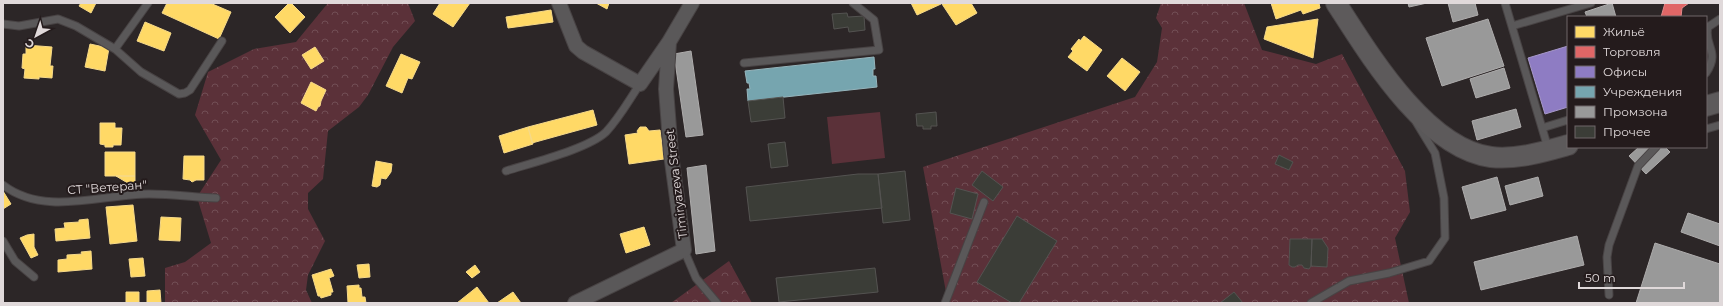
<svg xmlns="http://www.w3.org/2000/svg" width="1723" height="306" viewBox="0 0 1723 306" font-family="Montserrat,sans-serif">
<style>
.forest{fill:url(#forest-crowns)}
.pitch{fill:#5b3139}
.homes{fill:#ffd966;stroke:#f6d989}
.shops{fill:#e06666;stroke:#e08889}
.offices{fill:#8e7cc3;stroke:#a798ca}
.public{fill:#76a5af;stroke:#96b5bc}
.industry{fill:#999;stroke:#aeacac}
.building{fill:#3b3d37;stroke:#545351}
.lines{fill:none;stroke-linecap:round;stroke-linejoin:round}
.lane-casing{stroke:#484344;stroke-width:9}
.street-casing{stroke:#484344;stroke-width:16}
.secondary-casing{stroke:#484344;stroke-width:22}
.lane{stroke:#5a5859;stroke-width:7}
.street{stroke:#5a5859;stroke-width:14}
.secondary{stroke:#5d5a5b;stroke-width:20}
.labels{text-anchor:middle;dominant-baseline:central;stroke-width:4;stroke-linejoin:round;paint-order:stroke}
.street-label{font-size:12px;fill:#e0d9da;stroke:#241b1c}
</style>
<defs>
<pattern id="forest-crowns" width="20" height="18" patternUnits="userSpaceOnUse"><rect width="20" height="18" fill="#5b3139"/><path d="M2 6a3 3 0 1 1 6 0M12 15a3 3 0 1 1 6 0" fill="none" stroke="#724e55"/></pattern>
</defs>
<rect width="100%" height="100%" fill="#2c2627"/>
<path class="forest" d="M 328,3 L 408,3 L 415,21 L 393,47 L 368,95 L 359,107 L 328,131 L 323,179 L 308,193 L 308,209 L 325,241 L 308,275 L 306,290 L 312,303 L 165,303 L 165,268 L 185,262 L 211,243 L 197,197 L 221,160 L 195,115 L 208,72 L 254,49 L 296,42 Z
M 1161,3 L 1244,3 L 1262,50 L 1316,64 L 1342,54 L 1405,171 L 1410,212 L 1395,238 L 1409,303 L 948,303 L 923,167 L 1135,97 L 1157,62 L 1162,28 L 1156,18 Z
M 729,261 L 752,303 L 671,303 Z"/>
<path class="pitch" d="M 880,112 L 885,158 L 832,164 L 827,117 Z"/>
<path class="homes" d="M 81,3 L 96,3 L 91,13 L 79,6 Z
M 167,3 L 210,3 L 231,12 L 219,39 L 162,13 Z
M 289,3 L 291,3 L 305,17 L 290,33 L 275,17 Z
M 440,3 L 470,3 L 453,27 L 433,14 Z
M 596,3 L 609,3 L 607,9 Z
M 911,3 L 941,3 L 941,4 L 917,15 Z
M 943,3 L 971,3 L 977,13 L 956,25 L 942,4 Z
M 1271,3 L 1319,3 L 1320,8 L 1303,14 L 1301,10 L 1276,19 Z
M 551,10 L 553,22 L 508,28 L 506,17 Z
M 1318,19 L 1313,58 L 1264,39 L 1267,27 Z
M 145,22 L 171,33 L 164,51 L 137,41 Z
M 1084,36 L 1102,50 L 1087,71 L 1068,57 L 1073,51 L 1071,49 L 1079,39 L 1080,41 Z
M 90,44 L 109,48 L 105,71 L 85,67 Z
M 26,45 L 52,47 L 50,66 L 53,66 L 52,78 L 39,77 L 39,79 L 24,78 L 25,69 L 22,68 L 23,54 L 26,54 Z
M 315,47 L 324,61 L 311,69 L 302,55 Z
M 401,54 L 420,62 L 412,79 L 408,78 L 402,93 L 386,86 Z
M 1122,58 L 1140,72 L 1125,91 L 1107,76 Z
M 311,82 L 326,90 L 321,101 L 320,106 L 318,107 L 316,111 L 301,103 Z
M 593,110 L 597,125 L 532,143 L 528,127 Z
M 100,123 L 115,123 L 115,128 L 122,128 L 121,145 L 113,145 L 113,147 L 105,147 L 105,145 L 100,144 Z
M 528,127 L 533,144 L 504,153 L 499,136 Z
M 640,127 L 646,127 L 649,131 L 660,130 L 664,159 L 629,164 L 625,135 L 638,133 L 637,131 Z
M 105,152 L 135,152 L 135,176 L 105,176 Z
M 184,156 L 204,156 L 204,180 L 196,180 L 192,182 L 190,180 L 183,179 Z
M 376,161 L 392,164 L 391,172 L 386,179 L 381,178 L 380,185 L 377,187 L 372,186 Z
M 116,176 L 135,176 L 135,184 L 131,185 Z
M 3,191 L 11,204 L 3,209 Z
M 133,205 L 137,241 L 110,244 L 106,207 Z
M 161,217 L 181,218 L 180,241 L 159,240 Z
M 88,219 L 90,238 L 56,241 L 55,229 L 65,228 L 64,223 L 79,222 L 79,220 Z
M 644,227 L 650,245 L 626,253 L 620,234 Z
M 34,234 L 34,247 L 38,255 L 31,258 L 20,238 L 27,235 Z
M 91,251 L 92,269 L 58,272 L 58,260 L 67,259 L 67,255 L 82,254 L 81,252 Z
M 143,258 L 145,276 L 131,277 L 129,259 Z
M 369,264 L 370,277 L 359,278 L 357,265 Z
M 475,265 L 480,272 L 472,278 L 466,272 Z
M 331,269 L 334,276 L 329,278 L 333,292 L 331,292 L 331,295 L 321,298 L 320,296 L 318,296 L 312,275 Z
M 359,285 L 359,288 L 361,288 L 362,297 L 365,297 L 366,303 L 348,303 L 347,286 Z
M 477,287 L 489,303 L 457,303 Z
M 160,290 L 161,303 L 147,303 L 147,291 Z
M 126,292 L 139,292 L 139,303 L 126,303 Z
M 513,292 L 521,303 L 497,303 Z"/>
<path class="shops" d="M 1665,3 L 1689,3 L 1682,8 L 1681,17 L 1661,17 Z"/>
<path class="offices" d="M 1568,46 L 1568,107 L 1545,114 L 1528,58 Z"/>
<path class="public" d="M 874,57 L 875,69 L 873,69 L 873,76 L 876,76 L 877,87 L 748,101 L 747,89 L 750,89 L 749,83 L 747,83 L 745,71 Z"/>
<path class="industry" d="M 1408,3 L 1427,3 L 1409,7 Z
M 1448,3 L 1475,3 L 1478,15 L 1453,22 Z
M 1612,3 L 1616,17 L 1587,17 L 1585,12 Z
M 1488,19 L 1504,66 L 1442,86 L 1426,38 Z
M 691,51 L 703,135 L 686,137 L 674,54 Z
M 1504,68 L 1510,88 L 1476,98 L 1470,79 Z
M 1516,109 L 1521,127 L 1477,140 L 1472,121 Z
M 1639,147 L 1665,147 L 1670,152 L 1646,174 L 1629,156 Z
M 706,165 L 715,251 L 696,254 L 687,168 Z
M 1497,177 L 1506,210 L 1471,219 L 1462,187 Z
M 1538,177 L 1543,196 L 1510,205 L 1505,186 Z
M 1688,213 L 1720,224 L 1720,246 L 1681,232 Z
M 1577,236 L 1584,265 L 1481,290 L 1474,262 Z
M 1655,243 L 1720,264 L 1720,303 L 1636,303 Z"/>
<path class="building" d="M 847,13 L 848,17 L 864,16 L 865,30 L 849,32 L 848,27 L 834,29 L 832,14 Z
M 783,97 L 785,118 L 751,122 L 748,101 Z
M 936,112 L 937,126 L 931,126 L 931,129 L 923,129 L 923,126 L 917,126 L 916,114 Z
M 785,142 L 788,166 L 771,168 L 768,144 Z
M 1279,155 L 1293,162 L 1289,170 L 1275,164 Z
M 905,171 L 910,220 L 883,223 L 878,174 Z
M 982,171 L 1003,187 L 993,201 L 972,185 Z
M 858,174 L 878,174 L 882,208 L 750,221 L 746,187 Z
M 956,188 L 978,194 L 972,219 L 950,213 Z
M 1017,216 L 1057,241 L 1019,303 L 1012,303 L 977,282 Z
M 1290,239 L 1312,239 L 1311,266 L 1309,269 L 1304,268 L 1302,265 L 1298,265 L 1295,267 L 1292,267 L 1289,265 Z
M 1312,239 L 1322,239 L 1328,248 L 1327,267 L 1311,266 Z
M 875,268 L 878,292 L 779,302 L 776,278 Z
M 1234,292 L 1243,303 L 1220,303 Z"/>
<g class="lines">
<defs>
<path id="lane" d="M 1505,3 L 1548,148
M 3,24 L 19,26 L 58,19 L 76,26 L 115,49 L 148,3
M 1512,26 L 1591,3
M 115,49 L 141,72 L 179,94 L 185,93 L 190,90 L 222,41
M 744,63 L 879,50 L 874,20 L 853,3
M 1706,73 C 1721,51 1703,45 1708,27 L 1720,19
M 1542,128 L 1568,120
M 1706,129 L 1720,125
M 506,171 C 531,163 588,149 606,132 C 620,117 629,100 640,84
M 3,185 C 45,217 102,194 149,194 C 171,194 194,197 216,198
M 3,241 L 15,261 L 34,277
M 684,250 L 696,278 L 717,303
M 1609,295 L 1607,257 L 1609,245 L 1638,166 L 1656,147
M 945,303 L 984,202
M 1311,303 L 1349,281 L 1389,273 L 1429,261 L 1445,238 L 1444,198 L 1435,153 L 1416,122"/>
<path id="street" d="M 559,3 L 574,41 L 576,46 L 583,52 L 640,84 L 669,42
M 575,303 L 684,250 L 671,154 L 666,89 L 669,42 L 692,3"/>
<path id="secondary" d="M 1336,3 C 1369,54 1425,148 1491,157 C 1516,160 1543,152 1568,145
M 1706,106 L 1720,102"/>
</defs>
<use href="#lane" class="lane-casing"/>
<use href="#street" class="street-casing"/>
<use href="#secondary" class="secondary-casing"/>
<use href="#lane" class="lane"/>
<use href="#street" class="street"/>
<use href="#secondary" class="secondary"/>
</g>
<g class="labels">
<g class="street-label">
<text transform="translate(676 184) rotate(-97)">Timiryazeva Street</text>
<text transform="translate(107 187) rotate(-4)">СТ "Ветеран"</text>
</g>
</g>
<rect width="1723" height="306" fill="none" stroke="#e0d9da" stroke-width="8"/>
<rect x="1567" y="16" width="140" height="132" fill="#241b1c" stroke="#6f6768"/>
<rect x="1575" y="26" width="20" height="12" fill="#ffd966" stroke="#6f6768"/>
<text x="1603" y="36" font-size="12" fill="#e0d9da">Жильё</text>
<rect x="1575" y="46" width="20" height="12" fill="#e06666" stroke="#6f6768"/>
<text x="1603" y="56" font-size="12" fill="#e0d9da">Торговля</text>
<rect x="1575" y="66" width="20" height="12" fill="#8e7cc3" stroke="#6f6768"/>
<text x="1603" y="76" font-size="12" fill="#e0d9da">Офисы</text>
<rect x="1575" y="86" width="20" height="12" fill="#76a5af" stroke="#6f6768"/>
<text x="1603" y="96" font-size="12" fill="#e0d9da">Учреждения</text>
<rect x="1575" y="106" width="20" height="12" fill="#999999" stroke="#6f6768"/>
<text x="1603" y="116" font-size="12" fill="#e0d9da">Промзона</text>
<rect x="1575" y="126" width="20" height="12" fill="#3b3d37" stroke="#6f6768"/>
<text x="1603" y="136" font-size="12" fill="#e0d9da">Прочее</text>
<g transform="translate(36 36) rotate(220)" stroke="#241b1c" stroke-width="3" paint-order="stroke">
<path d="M0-3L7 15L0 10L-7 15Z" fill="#e0d9da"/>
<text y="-6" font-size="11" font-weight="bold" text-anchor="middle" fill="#e0d9da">С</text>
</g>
<path d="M1579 282v6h105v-6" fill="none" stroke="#e0d9da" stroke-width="2"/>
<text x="1585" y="282" font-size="12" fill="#e0d9da" stroke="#241b1c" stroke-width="3" paint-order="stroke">50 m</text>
</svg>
